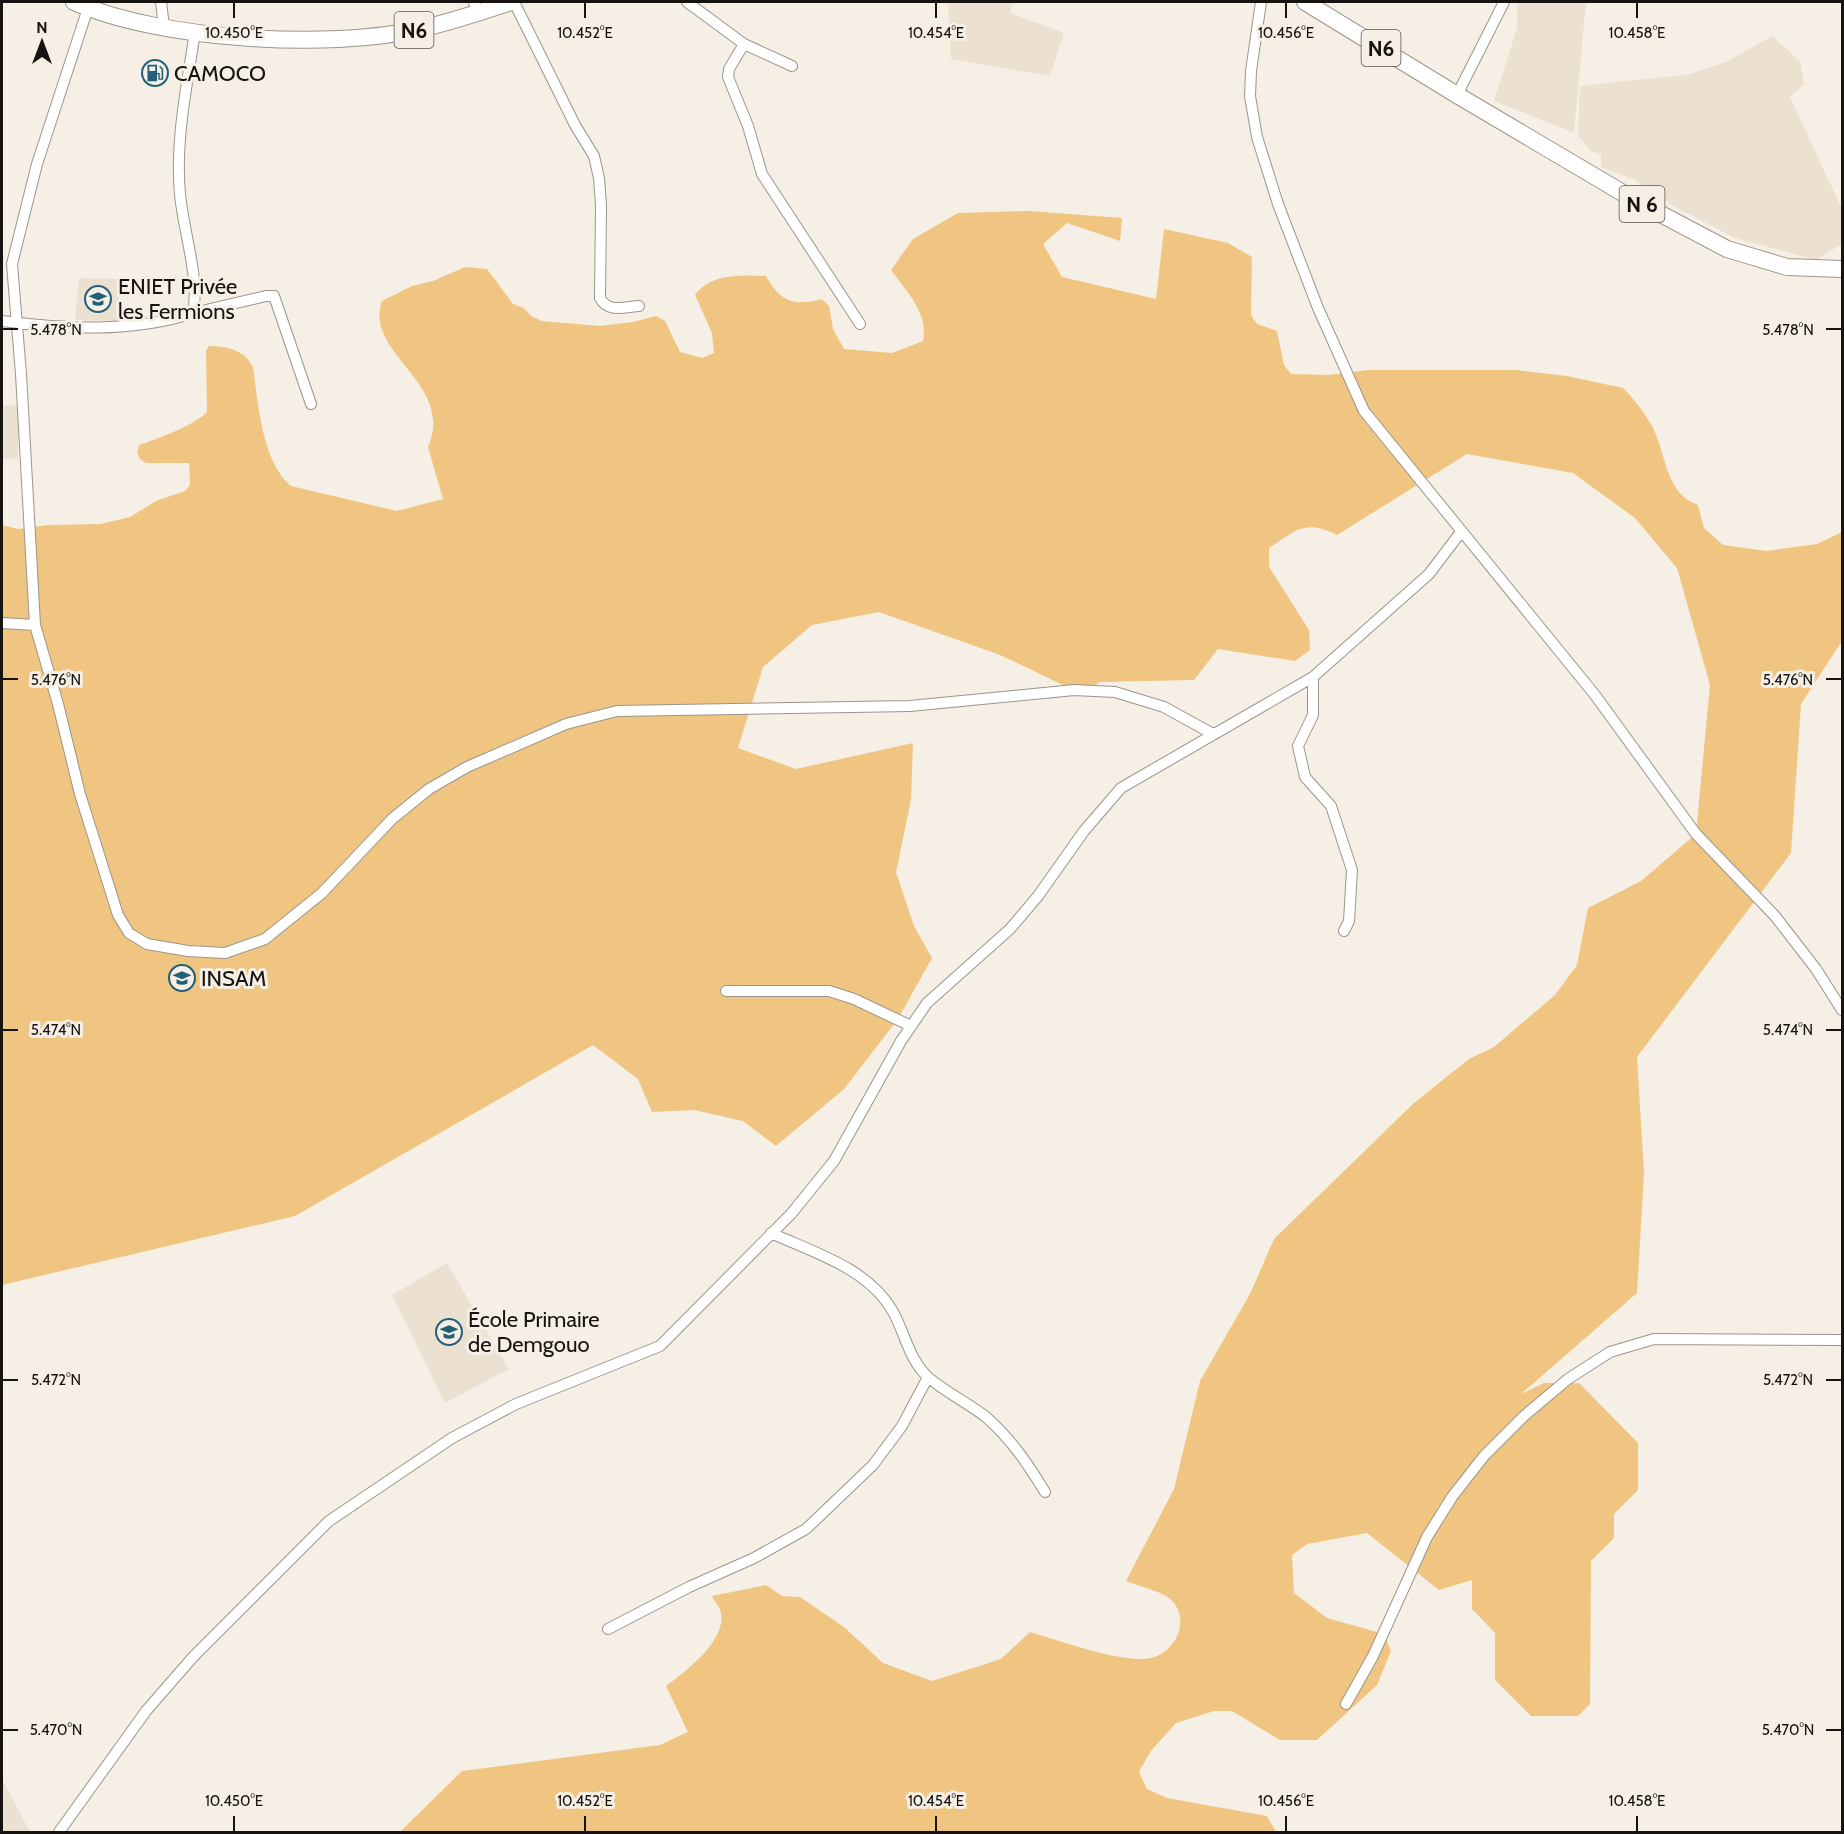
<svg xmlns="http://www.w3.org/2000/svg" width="1844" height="1834" viewBox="0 0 1844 1834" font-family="Cabin,sans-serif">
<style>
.built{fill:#ece1d1}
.green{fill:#f0c582}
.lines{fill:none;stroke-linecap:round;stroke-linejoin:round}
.minor-casing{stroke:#9b958b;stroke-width:12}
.highway-casing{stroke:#9b958b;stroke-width:18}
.minor{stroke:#fff;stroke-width:10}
.highway{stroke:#fff;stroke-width:16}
.ticks{fill:none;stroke:#161310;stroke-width:2}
.labels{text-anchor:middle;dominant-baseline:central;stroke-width:6;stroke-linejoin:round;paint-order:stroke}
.shield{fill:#f5efe5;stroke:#595550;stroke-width:1.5}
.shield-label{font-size:21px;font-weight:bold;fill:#161310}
.poi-label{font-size:22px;fill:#161310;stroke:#f5efe5;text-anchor:start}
.ticks-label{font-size:15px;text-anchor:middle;fill:#161310;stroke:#f5efe5;stroke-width:6;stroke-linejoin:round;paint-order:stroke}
</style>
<rect width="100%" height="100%" fill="#f5efe5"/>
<path class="built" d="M 948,2 L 1013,2 L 1010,13 L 1064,33 L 1050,76 L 951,59 Z
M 1517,2 L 1586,2 L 1574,133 L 1494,101 L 1517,28 Z
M 1772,36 L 1800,61 L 1804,84 L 1790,97 L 1842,209 L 1842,244 L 1816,260 L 1735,238 L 1675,207 L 1633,179 L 1601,167 L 1601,154 L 1591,151 L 1578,136 L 1580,86 L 1691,74 L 1728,61 Z
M 79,278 L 120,279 L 118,321 L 75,320 Z
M 18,405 L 18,458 L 2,459 L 2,406 Z
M 447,1263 L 509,1369 L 445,1403 L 392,1295 Z
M 2,1782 L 5,1784 L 30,1832 L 2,1832 Z"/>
<path class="green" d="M 1029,211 L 1122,218 L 1120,241 L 1067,223 L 1043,244 L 1062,277 L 1156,299 L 1164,229 L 1228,243 L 1252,257 L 1251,315 L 1257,324 L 1277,331 L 1284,365 L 1291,374 L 1329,375 L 1368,370 L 1516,370 L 1567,376 L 1623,388 C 1634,399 1644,412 1652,426 C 1666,452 1665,494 1698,505 L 1704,528 L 1723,545 L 1766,551 L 1817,544 L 1842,532 L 1842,641 L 1801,704 L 1791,853 L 1637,1057 L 1644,1173 L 1637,1293 L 1521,1394 L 1544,1383 L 1579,1383 L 1638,1443 L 1638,1490 L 1614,1514 L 1614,1538 L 1591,1561 L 1590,1704 L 1578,1716 L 1531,1716 L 1495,1680 L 1495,1633 L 1472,1609 L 1472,1580 L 1439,1590 L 1367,1533 L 1307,1544 L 1292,1555 L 1294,1593 L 1327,1618 L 1384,1634 L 1391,1651 L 1377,1685 L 1317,1740 L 1280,1740 L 1232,1711 L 1214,1711 L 1176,1723 L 1150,1752 L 1139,1772 L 1147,1789 L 1167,1798 L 1267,1816 L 1276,1832 L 400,1832 L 462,1771 L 660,1745 L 688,1732 L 666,1686 C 686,1671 726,1641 721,1613 C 720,1607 714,1601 712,1596 L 766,1585 L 782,1596 L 800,1597 L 844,1627 L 883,1663 L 932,1681 L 1001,1659 L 1030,1632 C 1059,1640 1122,1664 1151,1658 C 1177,1652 1192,1617 1169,1598 C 1158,1590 1138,1586 1126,1581 L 1174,1489 L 1200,1381 L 1250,1294 L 1274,1239 L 1414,1103 L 1469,1059 L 1494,1047 L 1555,995 L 1577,965 L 1588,908 L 1641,881 L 1696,834 L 1710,685 L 1677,568 L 1635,518 L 1573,473 L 1467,454 L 1337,535 C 1305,519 1296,530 1269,548 L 1269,567 L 1309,630 L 1310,650 L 1295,661 L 1218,649 L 1194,680 L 1099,682 L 1084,695 L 1000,655 L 879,612 L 812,625 L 763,667 L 738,748 L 796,769 L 913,743 L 911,800 L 896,872 L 914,926 L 932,958 L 898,1019 L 844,1089 L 776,1146 L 743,1121 L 694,1110 L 652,1112 L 638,1079 L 593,1045 L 295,1216 L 2,1285 L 2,525 L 18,529 L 49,525 L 101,524 L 130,517 L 156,501 L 185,491 L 190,485 L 189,463 L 146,463 L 140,459 L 137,452 L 139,445 C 157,439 195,425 207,412 L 206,351 L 209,346 C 227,346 245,350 253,367 C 258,403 262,462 291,486 L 397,511 L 443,499 L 428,447 C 456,383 363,354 382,301 L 412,286 L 433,281 L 465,267 L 487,269 L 513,304 L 524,308 L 531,316 L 542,321 L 600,326 L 633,322 L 656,316 L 665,321 L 680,352 L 702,358 L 714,353 L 712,333 L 695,295 C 711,273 742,275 766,276 C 780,301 793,307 822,299 L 829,306 L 833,329 L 844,349 L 892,353 L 923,341 C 929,313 906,291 891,270 L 913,239 L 958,213 Z"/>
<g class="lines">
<defs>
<path id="minor" d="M 161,2 L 164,27
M 474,2 L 478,13
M 514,2 L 575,125 L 594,156 L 599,178 L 601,205 L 600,298 C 608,313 624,307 639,306
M 687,2 L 744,44 L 792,66
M 1261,2 L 1251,71 L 1250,96 L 1257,137 L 1278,204 L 1318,308 L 1364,411 L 1595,695 L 1696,834 L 1775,916 L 1816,969 L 1842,1010
M 88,8 L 37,164 L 12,264 L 21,374 L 35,625 L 58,704 L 80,794 L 118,915 L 129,933 L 147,944 L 188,951 L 225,953 L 265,939 L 322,893 L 392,819 L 429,789 L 467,767 L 566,724 L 617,711 L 910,706 L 1074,690 L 1115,692 L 1164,707 L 1213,734
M 744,44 L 729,69 L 728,77 L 748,126 L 762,174 L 860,324
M 1457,95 L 1504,2
M 193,313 L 266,296 L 274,296 L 311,404
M 2,321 C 64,329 132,333 193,313 C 200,278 183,230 180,194 C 175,141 187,85 195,32
M 2,623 L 35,625
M 1313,677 L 1313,715 L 1298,746 L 1305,777 L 1331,806 L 1352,870 L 1349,921 L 1344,931
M 726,991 L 829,991 L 854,999 L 911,1026
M 771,1233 C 815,1253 867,1268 892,1310 C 905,1332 909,1361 929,1378 C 947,1393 968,1403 986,1417 C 1011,1439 1028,1464 1045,1492
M 608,1629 L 689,1587 L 754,1558 L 806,1529 L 873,1465 L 902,1426 L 928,1377
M 1346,1704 L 1373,1656 L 1427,1537 L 1452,1497 L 1484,1456 L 1524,1416 L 1568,1379 L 1610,1352 L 1654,1339 L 1842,1340
M 59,1832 L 146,1711 L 193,1657 L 329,1521 L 452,1438 L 516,1404 L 660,1346 L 791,1214 L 834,1161 L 901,1041 L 927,1003 L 1010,929 L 1038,896 L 1084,831 L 1121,788 L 1313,677 L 1429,574 L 1461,532"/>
<path id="highway" d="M 74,2 C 160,40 328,50 420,29 C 451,22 481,12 511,2
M 1305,2 L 1457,95 L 1638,202 L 1727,249 L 1787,267 L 1842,269"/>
</defs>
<use href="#minor" class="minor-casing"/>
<use href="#highway" class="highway-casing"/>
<use href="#minor" class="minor"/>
<use href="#highway" class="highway"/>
</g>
<path class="ticks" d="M 234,3 L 234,18M 585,3 L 585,18M 936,3 L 936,18M 1286,3 L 1286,18M 1637,3 L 1637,18M 3,329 L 18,329M 1826,329 L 1841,329M 3,679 L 18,679M 1826,679 L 1841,679M 3,1030 L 18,1030M 1826,1030 L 1841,1030M 3,1380 L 18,1380M 1826,1380 L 1841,1380M 3,1730 L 18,1730M 1826,1730 L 1841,1730M 234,1816 L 234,1831M 585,1816 L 585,1831M 936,1816 L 936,1831M 1286,1816 L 1286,1831M 1637,1816 L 1637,1831"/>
<defs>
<symbol id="fuel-ring" viewBox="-11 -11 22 22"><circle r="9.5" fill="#f5efe5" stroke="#235f77" stroke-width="1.5"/><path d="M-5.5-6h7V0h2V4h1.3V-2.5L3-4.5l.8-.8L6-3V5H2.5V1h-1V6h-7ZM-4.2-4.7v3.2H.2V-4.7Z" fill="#235f77"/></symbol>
<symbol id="school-ring" viewBox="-11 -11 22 22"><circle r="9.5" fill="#f5efe5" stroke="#235f77" stroke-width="1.5"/><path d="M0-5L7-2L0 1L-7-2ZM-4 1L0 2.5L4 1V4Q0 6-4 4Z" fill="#235f77"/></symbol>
<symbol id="university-ring" viewBox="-11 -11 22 22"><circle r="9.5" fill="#f5efe5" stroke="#235f77" stroke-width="1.5"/><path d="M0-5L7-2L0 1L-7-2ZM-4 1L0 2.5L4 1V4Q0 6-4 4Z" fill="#235f77"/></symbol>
</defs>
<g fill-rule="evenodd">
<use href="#fuel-ring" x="140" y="58" width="30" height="30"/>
<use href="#school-ring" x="83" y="284" width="30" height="30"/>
<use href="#university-ring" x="167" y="963" width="30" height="30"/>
<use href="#school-ring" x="434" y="1317" width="30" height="30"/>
</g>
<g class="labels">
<g class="shield">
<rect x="394.5" y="12" width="39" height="36" rx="4.5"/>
<rect x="1361.5" y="30" width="39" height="36" rx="4.5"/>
<rect x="1619.5" y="186" width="45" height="36" rx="4.5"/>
</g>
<g class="shield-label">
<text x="414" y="30">N6</text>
<text x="1381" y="48">N6</text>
<text x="1642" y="204">N 6</text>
</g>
<g class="poi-label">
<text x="174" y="73">CAMOCO</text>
<text x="118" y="286">ENIET Privée<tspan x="118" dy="25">les Fermions</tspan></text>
<text x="201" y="978">INSAM</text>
<text x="468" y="1319">École Primaire<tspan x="468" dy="25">de Demgouo</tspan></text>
</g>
</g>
<g class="ticks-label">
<text x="234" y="38">10.450°E</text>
<text x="585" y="38">10.452°E</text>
<text x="936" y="38">10.454°E</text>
<text x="1286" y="38">10.456°E</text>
<text x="1637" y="38">10.458°E</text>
<text x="56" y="335">5.478°N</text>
<text x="1788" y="335">5.478°N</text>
<text x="56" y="685">5.476°N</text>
<text x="1788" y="685">5.476°N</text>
<text x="56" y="1035">5.474°N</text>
<text x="1788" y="1035">5.474°N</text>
<text x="56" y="1385">5.472°N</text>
<text x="1788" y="1385">5.472°N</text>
<text x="56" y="1735">5.470°N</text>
<text x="1788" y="1735">5.470°N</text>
<text x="234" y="1806">10.450°E</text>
<text x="585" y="1806">10.452°E</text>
<text x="936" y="1806">10.454°E</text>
<text x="1286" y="1806">10.456°E</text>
<text x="1637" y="1806">10.458°E</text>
</g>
<rect width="1844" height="1834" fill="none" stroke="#161310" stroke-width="6"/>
<g transform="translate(42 42)" stroke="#f5efe5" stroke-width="4.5" paint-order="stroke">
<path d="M0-4.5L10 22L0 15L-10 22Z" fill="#161310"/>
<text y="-9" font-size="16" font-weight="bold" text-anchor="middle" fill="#161310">N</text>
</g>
</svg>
